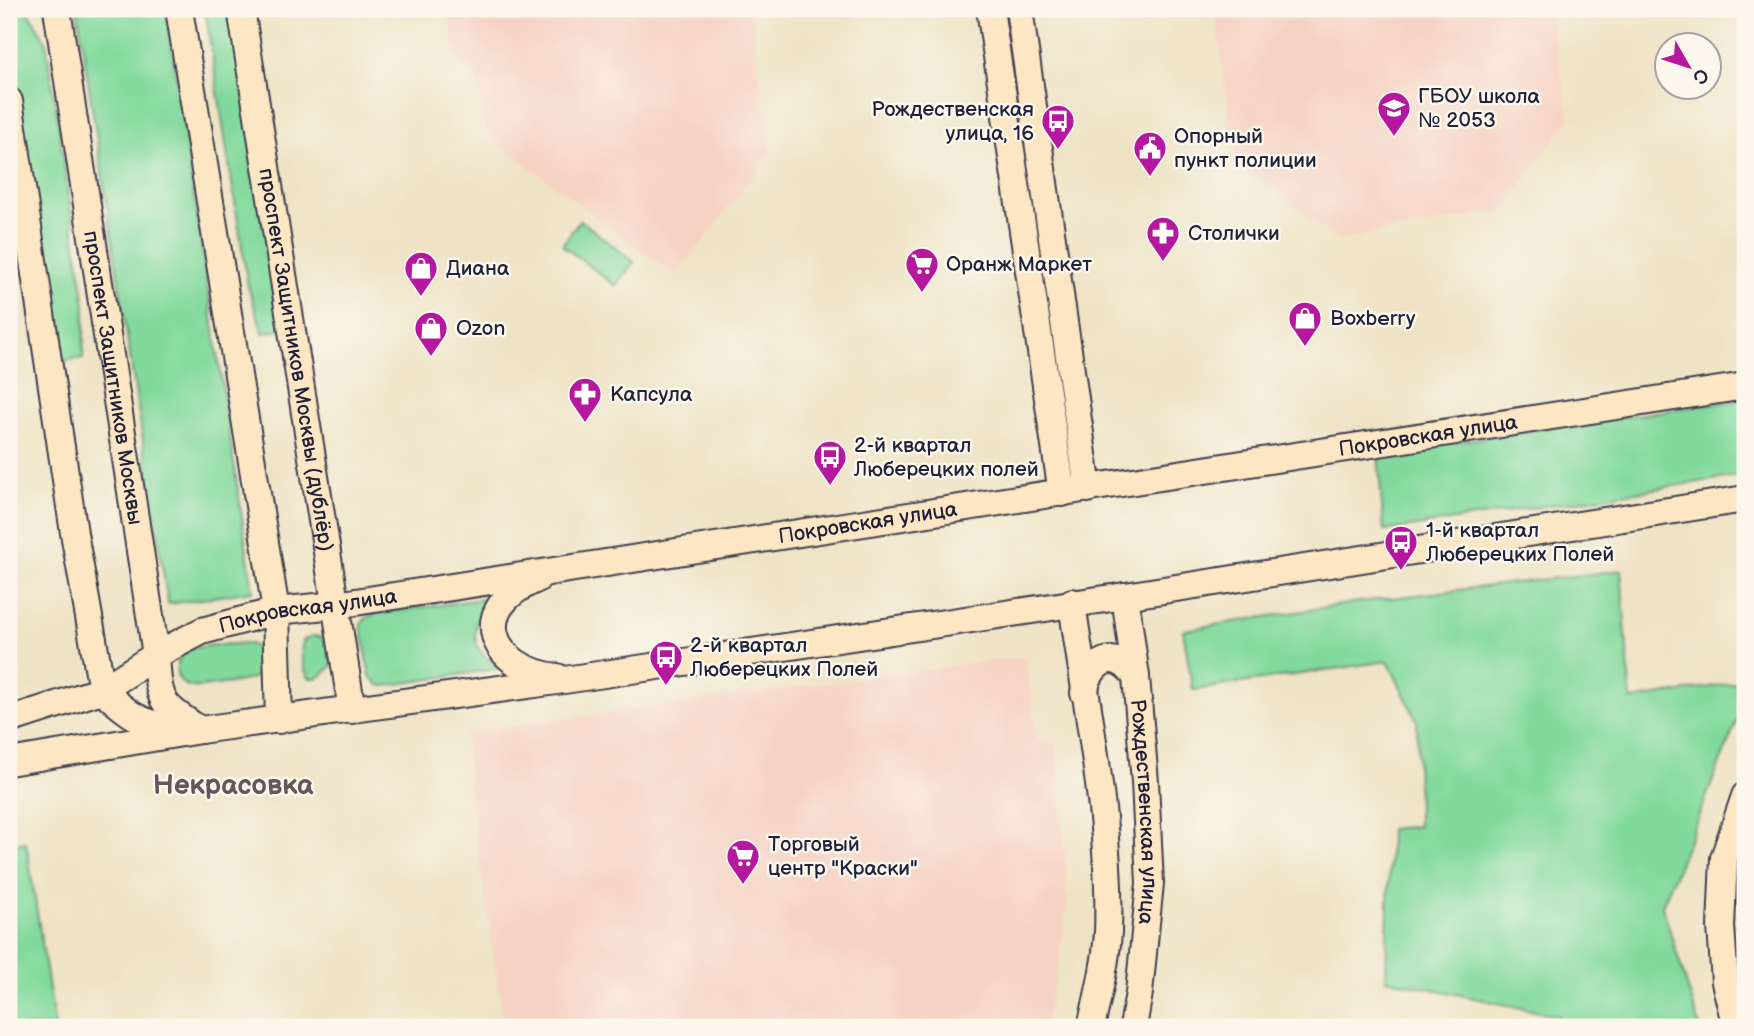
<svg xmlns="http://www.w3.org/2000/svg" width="1754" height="1036" viewBox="0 0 1754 1036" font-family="'Balsamiq Sans',sans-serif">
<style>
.built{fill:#f5d2c3}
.green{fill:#82d99d;stroke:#527e6c;stroke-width:2}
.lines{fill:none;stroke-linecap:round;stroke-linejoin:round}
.secondary-casing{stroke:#413f50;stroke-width:30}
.secondary{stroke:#fce6c4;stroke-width:26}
.labels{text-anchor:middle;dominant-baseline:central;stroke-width:5;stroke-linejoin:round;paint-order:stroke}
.poi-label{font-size:21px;fill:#22223b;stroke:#fbf7ec;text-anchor:start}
.street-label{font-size:21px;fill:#22223b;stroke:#fbf7ec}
.district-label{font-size:28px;font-weight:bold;fill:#645758;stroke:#fbf7ec}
</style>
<rect width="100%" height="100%" fill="#fbf7ec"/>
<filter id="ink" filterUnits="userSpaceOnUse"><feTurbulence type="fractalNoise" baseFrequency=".0143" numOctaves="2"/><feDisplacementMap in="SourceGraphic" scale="14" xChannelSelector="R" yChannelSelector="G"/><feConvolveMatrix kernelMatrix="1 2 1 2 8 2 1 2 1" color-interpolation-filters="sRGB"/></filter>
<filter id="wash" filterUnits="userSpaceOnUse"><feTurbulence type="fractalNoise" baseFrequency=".00686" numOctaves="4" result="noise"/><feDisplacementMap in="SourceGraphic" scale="28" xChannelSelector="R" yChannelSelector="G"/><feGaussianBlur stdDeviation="1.57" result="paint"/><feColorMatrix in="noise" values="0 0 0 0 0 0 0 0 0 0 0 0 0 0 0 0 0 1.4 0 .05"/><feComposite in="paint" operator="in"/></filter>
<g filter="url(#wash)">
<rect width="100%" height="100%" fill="#efe3c6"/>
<path class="built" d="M 449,9 L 751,9 L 771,153 L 676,276 L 488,136 L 474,70 L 457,63 Z
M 1215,9 L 1549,9 L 1570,119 L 1501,212 L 1337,240 L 1234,157 Z
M 1026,656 L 1038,743 L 1055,743 L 1059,773 L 1068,899 L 1057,970 L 1045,1027 L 504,1027 L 470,796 L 465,733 Z"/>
<path class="green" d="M 9,9 L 27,9 L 46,42 L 85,305 L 83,358 L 61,361 L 9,45 Z
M 77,9 L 166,9 L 253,591 L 168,604 Z
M 205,9 L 233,9 L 283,330 L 263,333 L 248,286 Z
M 580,220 L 634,262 L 616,286 L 562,245 Z
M 1745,399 L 1745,475 L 1384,531 L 1378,453 Z
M 1621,570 L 1631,700 L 1745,681 L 1745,701 L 1662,906 L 1700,1027 L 1556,1027 L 1558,1016 L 1386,979 L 1390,829 L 1418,826 L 1417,721 L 1388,661 L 1193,690 L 1183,630 L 1359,602 Z
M 489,598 C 470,627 467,652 503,668 L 385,686 L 379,685 L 370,676 L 361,624 L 366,618 L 374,614 Z
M 312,636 L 327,638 L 332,666 L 318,678 L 309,678 C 302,667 300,655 303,641 Z
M 247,643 C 254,645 260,648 263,656 C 271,683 232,682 215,685 C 208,686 200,688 193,687 C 170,684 173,655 192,649 C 209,644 230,645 247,643 Z
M 26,842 L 29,861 L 55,1027 L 9,1027 L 9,845 Z"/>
</g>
<g filter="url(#ink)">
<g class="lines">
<defs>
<g id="secondary">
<path id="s1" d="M 57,9 L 156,655 C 159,703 160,703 200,730"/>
<path d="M 179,9 L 276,611 L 279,720"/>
<path id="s2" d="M 241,9 L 352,710"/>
<path d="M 990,9 L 1062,493"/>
<path d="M 1019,9 L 1088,489"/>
<path d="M 9,101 L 74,533 L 102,690 C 128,714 141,725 178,728"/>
<path d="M 537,579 C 465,609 491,669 557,677"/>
<path id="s3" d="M 1125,596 L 1136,677 L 1145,782 L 1150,883 L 1139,993 L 1133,1027"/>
<path d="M 1072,602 C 1086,708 1112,826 1108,932 C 1106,964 1098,996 1091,1027"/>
<path d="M 1084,693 C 1090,661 1114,646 1136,677"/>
<path id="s4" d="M 9,720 L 102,690 L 156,655 L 202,631 L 276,611 L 336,605 L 1745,386"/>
<path d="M 9,762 L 200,730 L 571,679 L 1125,596 L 1745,499"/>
<path d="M 1736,1027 L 1725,982 L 1721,927 L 1724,858 L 1745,796"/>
</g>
</defs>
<use href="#secondary" class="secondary-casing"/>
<use href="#secondary" class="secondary"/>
</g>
</g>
<defs>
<symbol id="school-pin" viewBox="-11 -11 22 30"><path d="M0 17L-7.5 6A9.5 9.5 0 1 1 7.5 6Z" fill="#b5179e" stroke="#fbf7ec"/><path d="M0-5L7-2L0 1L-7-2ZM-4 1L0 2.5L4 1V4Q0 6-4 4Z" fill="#fff"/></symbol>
<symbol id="bus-pin" viewBox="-11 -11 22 30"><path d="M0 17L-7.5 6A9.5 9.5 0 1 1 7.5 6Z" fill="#b5179e" stroke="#fbf7ec"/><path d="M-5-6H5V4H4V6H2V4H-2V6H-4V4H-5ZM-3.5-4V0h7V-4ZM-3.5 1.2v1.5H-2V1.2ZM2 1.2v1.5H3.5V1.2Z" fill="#fff"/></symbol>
<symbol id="civic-pin" viewBox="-11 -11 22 30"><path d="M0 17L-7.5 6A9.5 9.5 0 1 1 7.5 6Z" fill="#b5179e" stroke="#fbf7ec"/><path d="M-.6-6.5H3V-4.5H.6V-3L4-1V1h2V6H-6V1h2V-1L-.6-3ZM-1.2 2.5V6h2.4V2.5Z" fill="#fff"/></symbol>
<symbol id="pharmacy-pin" viewBox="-11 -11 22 30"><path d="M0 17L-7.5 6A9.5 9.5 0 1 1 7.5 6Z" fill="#b5179e" stroke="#fbf7ec"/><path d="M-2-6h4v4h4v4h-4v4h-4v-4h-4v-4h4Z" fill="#fff"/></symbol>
<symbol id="supermarket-pin" viewBox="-11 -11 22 30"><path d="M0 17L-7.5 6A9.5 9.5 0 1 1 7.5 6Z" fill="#b5179e" stroke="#fbf7ec"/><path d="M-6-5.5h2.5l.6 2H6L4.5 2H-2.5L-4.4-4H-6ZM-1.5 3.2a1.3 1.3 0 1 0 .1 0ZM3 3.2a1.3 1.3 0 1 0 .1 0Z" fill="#fff"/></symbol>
<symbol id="shop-pin" viewBox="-11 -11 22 30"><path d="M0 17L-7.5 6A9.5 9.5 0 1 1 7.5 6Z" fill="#b5179e" stroke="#fbf7ec"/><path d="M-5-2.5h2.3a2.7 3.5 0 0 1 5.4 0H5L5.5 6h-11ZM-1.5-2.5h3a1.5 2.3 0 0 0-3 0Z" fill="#fff"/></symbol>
</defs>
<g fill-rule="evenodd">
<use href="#school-pin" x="1375" y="89" width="38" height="52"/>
<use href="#bus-pin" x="1039" y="102" width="38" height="52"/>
<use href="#civic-pin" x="1131" y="129" width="38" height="52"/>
<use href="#pharmacy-pin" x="1144" y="214" width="38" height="52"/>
<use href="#supermarket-pin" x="903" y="245" width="38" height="52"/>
<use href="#shop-pin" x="402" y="249" width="38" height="52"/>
<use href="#shop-pin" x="1286" y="299" width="38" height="52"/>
<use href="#shop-pin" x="412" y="309" width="38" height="52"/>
<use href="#pharmacy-pin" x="566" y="375" width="38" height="52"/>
<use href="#bus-pin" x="811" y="438" width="38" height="52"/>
<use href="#bus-pin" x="1382" y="523" width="38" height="52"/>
<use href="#bus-pin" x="647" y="638" width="38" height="52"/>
<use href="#supermarket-pin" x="724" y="837" width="38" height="52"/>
</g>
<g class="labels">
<g class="poi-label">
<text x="1418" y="96">ГБОУ школа<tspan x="1418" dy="24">№ 2053</tspan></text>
<text x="1034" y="109" text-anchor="end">Рождественская<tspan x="1034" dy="24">улица, 16</tspan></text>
<text x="1174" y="136">Опорный<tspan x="1174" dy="24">пункт полиции</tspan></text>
<text x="1188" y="233">Столички</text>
<text x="946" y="264">Оранж Маркет</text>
<text x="446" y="268">Диана</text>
<text x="1330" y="318">Boxberry</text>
<text x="456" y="328">Ozon</text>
<text x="610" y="394">Капсула</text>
<text x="854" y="445">2-й квартал<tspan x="854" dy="24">Люберецких полей</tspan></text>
<text x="1426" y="530">1-й квартал<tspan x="1426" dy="24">Люберецких Полей</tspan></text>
<text x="690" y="645">2-й квартал<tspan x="690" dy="24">Люберецких Полей</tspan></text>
<text x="768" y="844">Торговый<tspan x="768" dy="24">центр "Краски"</tspan></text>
</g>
<g class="street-label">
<text stroke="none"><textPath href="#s2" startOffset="355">проспект Защитников Москвы (дублёр)</textPath></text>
<text stroke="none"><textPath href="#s1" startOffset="373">проспект Защитников Москвы</textPath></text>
<text stroke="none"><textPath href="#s4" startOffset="1456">Покровская улица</textPath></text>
<text stroke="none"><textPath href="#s4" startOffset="889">Покровская улица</textPath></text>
<text stroke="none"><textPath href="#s4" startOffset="322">Покровская улица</textPath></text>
<text stroke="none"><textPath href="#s3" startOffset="217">Рождественская улица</textPath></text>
</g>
<g class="district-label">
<text x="233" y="785">Некрасовка</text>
</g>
</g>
<rect width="1754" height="1036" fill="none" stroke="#fbf7ec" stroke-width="35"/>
<g transform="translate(1688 66) rotate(129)"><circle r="33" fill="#fbf7ec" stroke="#a4a2a5" stroke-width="2"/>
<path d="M0-5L12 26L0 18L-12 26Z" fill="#b5179e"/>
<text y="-10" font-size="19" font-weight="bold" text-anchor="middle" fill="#22223b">С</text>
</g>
</svg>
